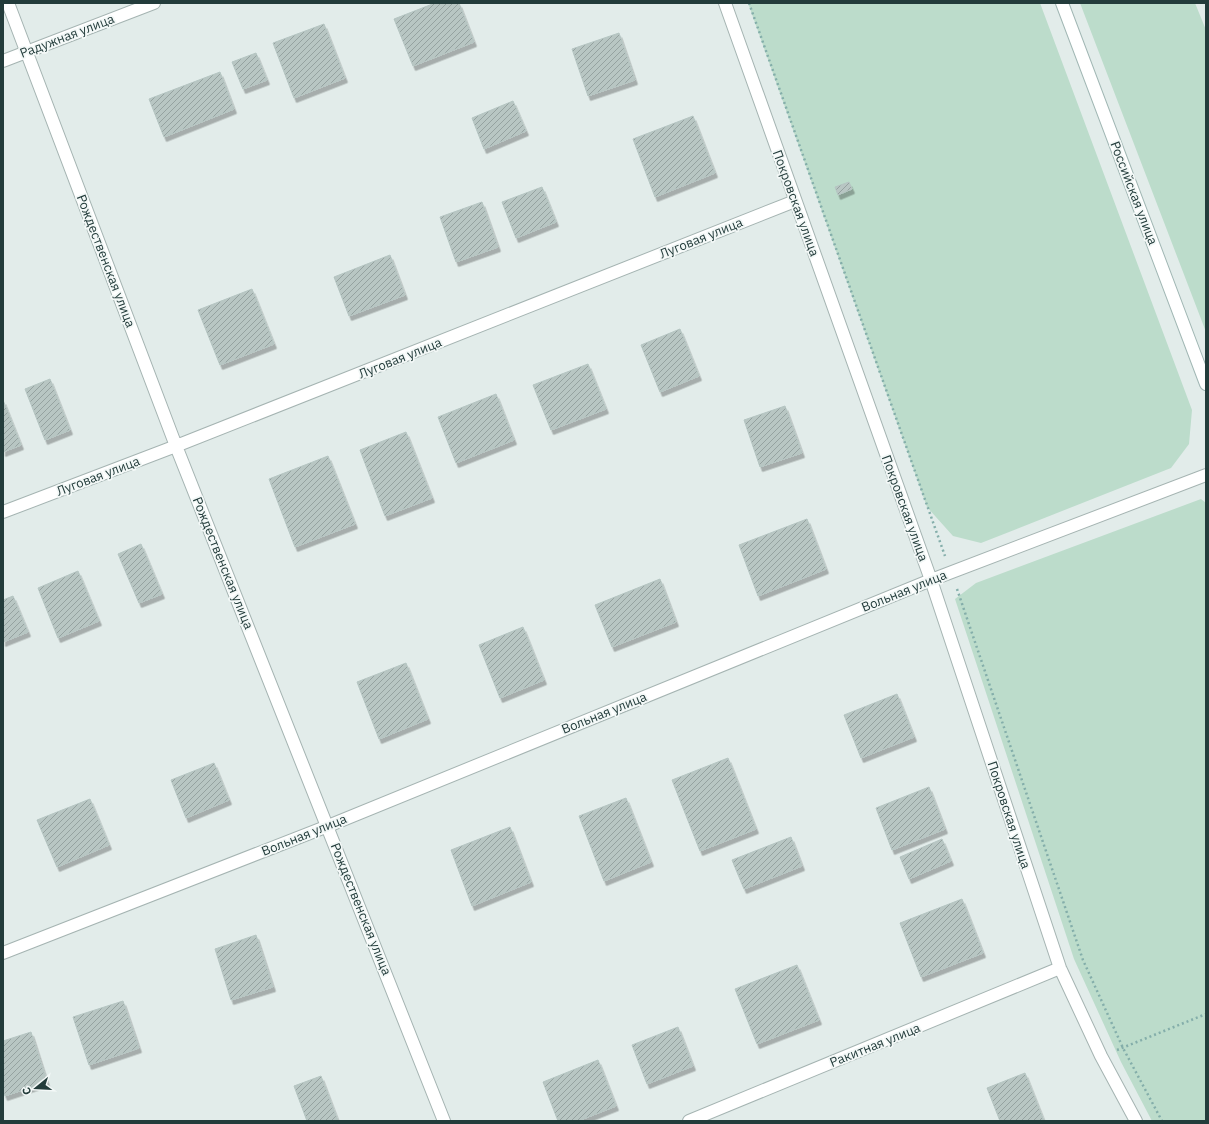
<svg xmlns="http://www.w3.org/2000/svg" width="1209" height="1124" viewBox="0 0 1209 1124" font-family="'IBM Plex Sans',sans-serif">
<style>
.green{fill:#bcdccb}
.building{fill:url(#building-hatch);stroke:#b5c5c2;filter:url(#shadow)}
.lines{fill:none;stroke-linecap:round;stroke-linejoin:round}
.minor-casing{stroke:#a5b4b2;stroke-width:14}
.secondary-casing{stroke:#a1b7b4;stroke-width:14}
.path{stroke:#84aeaa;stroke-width:2.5;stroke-dasharray:2 3;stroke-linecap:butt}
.minor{stroke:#fff;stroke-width:12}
.secondary{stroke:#fff;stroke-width:12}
.labels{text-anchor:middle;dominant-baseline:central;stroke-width:3.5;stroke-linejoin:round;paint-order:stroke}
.street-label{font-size:13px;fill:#233c3b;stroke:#f3f8f7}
</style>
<defs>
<pattern id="building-hatch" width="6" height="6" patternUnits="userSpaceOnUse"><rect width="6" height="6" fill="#b8c6c3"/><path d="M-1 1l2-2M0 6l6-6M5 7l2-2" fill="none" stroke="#95a2a0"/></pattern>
<filter id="shadow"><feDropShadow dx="2.5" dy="4.5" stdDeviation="0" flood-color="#0004"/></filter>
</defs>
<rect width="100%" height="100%" fill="#e2ecea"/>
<path class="green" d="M 748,3 L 1040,3 L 1192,410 L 1189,444 L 1171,468 L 981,543 L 953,536 L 927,507 Z
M 1080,3 L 1195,3 L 1206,30 L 1206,332 Z
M 1201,499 L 1206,503 L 1206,1121 L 1152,1121 L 1121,1062 L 1074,959 L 955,599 L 976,583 Z"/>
<path class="building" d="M 435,3 L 459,3 L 474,42 L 413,66 L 394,19 Z
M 324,24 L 345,78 L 294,98 L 273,43 Z
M 619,33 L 635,80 L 588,96 L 572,49 Z
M 256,53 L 267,80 L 243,89 L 232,62 Z
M 220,72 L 234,109 L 164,137 L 149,99 Z
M 513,101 L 526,131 L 484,149 L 472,118 Z
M 693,116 L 715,173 L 655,197 L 633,139 Z
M 849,182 L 852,189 L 838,195 L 835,187 Z
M 542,187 L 556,222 L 516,238 L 502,202 Z
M 482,202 L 498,247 L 456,262 L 440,217 Z
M 390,255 L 405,295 L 349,316 L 334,277 Z
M 252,289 L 274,344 L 220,365 L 198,310 Z
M 680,329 L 699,376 L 660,392 L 641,345 Z
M 588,364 L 606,409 L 551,430 L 533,385 Z
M 50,379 L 70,430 L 45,440 L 25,389 Z
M 496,394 L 514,440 L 456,463 L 438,417 Z
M 3,400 L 21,445 L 3,452 Z
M 785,406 L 802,453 L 760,467 L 744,420 Z
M 406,432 L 432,498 L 385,516 L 360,450 Z
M 328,456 L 355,524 L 295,547 L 269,479 Z
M 807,519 L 826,569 L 758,596 L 739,545 Z
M 141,544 L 162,594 L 139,603 L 118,554 Z
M 78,571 L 99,621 L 58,638 L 38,588 Z
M 660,579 L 676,622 L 612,647 L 595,605 Z
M 13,596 L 28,632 L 3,642 L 3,600 Z
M 523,627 L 544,680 L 500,698 L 479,645 Z
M 406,663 L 428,719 L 379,739 L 357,682 Z
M 897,694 L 914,737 L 861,758 L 844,715 Z
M 728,758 L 756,829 L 700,851 L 672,780 Z
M 214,763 L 229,800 L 186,818 L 171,780 Z
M 929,787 L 945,829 L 892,850 L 876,808 Z
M 626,798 L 651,862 L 604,881 L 579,816 Z
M 90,799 L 109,845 L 57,867 L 37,820 Z
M 510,827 L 531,882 L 472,906 L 451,850 Z
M 791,837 L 802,866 L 744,889 L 732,860 Z
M 942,839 L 951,861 L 909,879 L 900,857 Z
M 962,899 L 983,953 L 921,977 L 900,923 Z
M 256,935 L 273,987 L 231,1000 L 215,949 Z
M 797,965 L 819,1020 L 757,1044 L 735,989 Z
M 123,1001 L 139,1048 L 89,1065 L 73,1017 Z
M 678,1027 L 693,1066 L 647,1084 L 632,1045 Z
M 31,1032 L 47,1082 L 5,1096 L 3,1091 L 3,1041 Z
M 598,1060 L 616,1106 L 578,1121 L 558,1121 L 543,1082 Z
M 1025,1073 L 1044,1121 L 1000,1121 L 987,1088 Z
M 321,1076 L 338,1121 L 307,1121 L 294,1086 Z"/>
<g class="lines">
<defs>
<path id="minor" d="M 8,3 L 176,446 L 444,1121
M 725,3 L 931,580 L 1060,968 L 1101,1056 L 1136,1121
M 3,61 L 154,3
M 3,512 L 176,446 L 795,201
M 3,953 L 328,826 L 931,580 L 1206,475
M 689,1121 L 1060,968"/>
<path id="secondary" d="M 1062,3 L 1206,384"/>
</defs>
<use href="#minor" class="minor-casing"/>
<use href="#secondary" class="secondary-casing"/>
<path class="path" d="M 749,3 L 945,556
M 957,589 L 1083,960 L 1123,1048 L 1162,1121
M 1117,1050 L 1206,1014"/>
<use href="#minor" class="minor"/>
<use href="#secondary" class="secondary"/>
</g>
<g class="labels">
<g class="street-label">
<text transform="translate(67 36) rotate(-21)">Радужная улица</text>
<text transform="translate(1134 193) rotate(69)">Российская улица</text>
<text transform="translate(796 203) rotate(70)">Покровская улица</text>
<text transform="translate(701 238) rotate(-22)">Луговая улица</text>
<text transform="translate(106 261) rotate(69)">Рождественская улица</text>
<text transform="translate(400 358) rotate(-22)">Луговая улица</text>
<text transform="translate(98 476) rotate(-21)">Луговая улица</text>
<text transform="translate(905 508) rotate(70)">Покровская улица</text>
<text transform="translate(223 563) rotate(68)">Рождественская улица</text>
<text transform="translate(904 591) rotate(-22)">Вольная улица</text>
<text transform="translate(604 713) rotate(-22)">Вольная улица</text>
<text transform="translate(1009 815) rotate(72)">Покровская улица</text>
<text transform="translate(304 835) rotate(-22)">Вольная улица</text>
<text transform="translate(361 909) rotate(68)">Рождественская улица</text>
<text transform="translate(875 1045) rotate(-22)">Ракитная улица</text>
</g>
</g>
<rect width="1209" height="1124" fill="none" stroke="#233c3b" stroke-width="8"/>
<g transform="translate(36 1088) rotate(252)" stroke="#f3f8f7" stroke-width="3" paint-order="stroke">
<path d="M0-3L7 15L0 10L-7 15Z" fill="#233c3b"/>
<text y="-6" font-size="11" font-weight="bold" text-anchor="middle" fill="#233c3b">С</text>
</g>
</svg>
